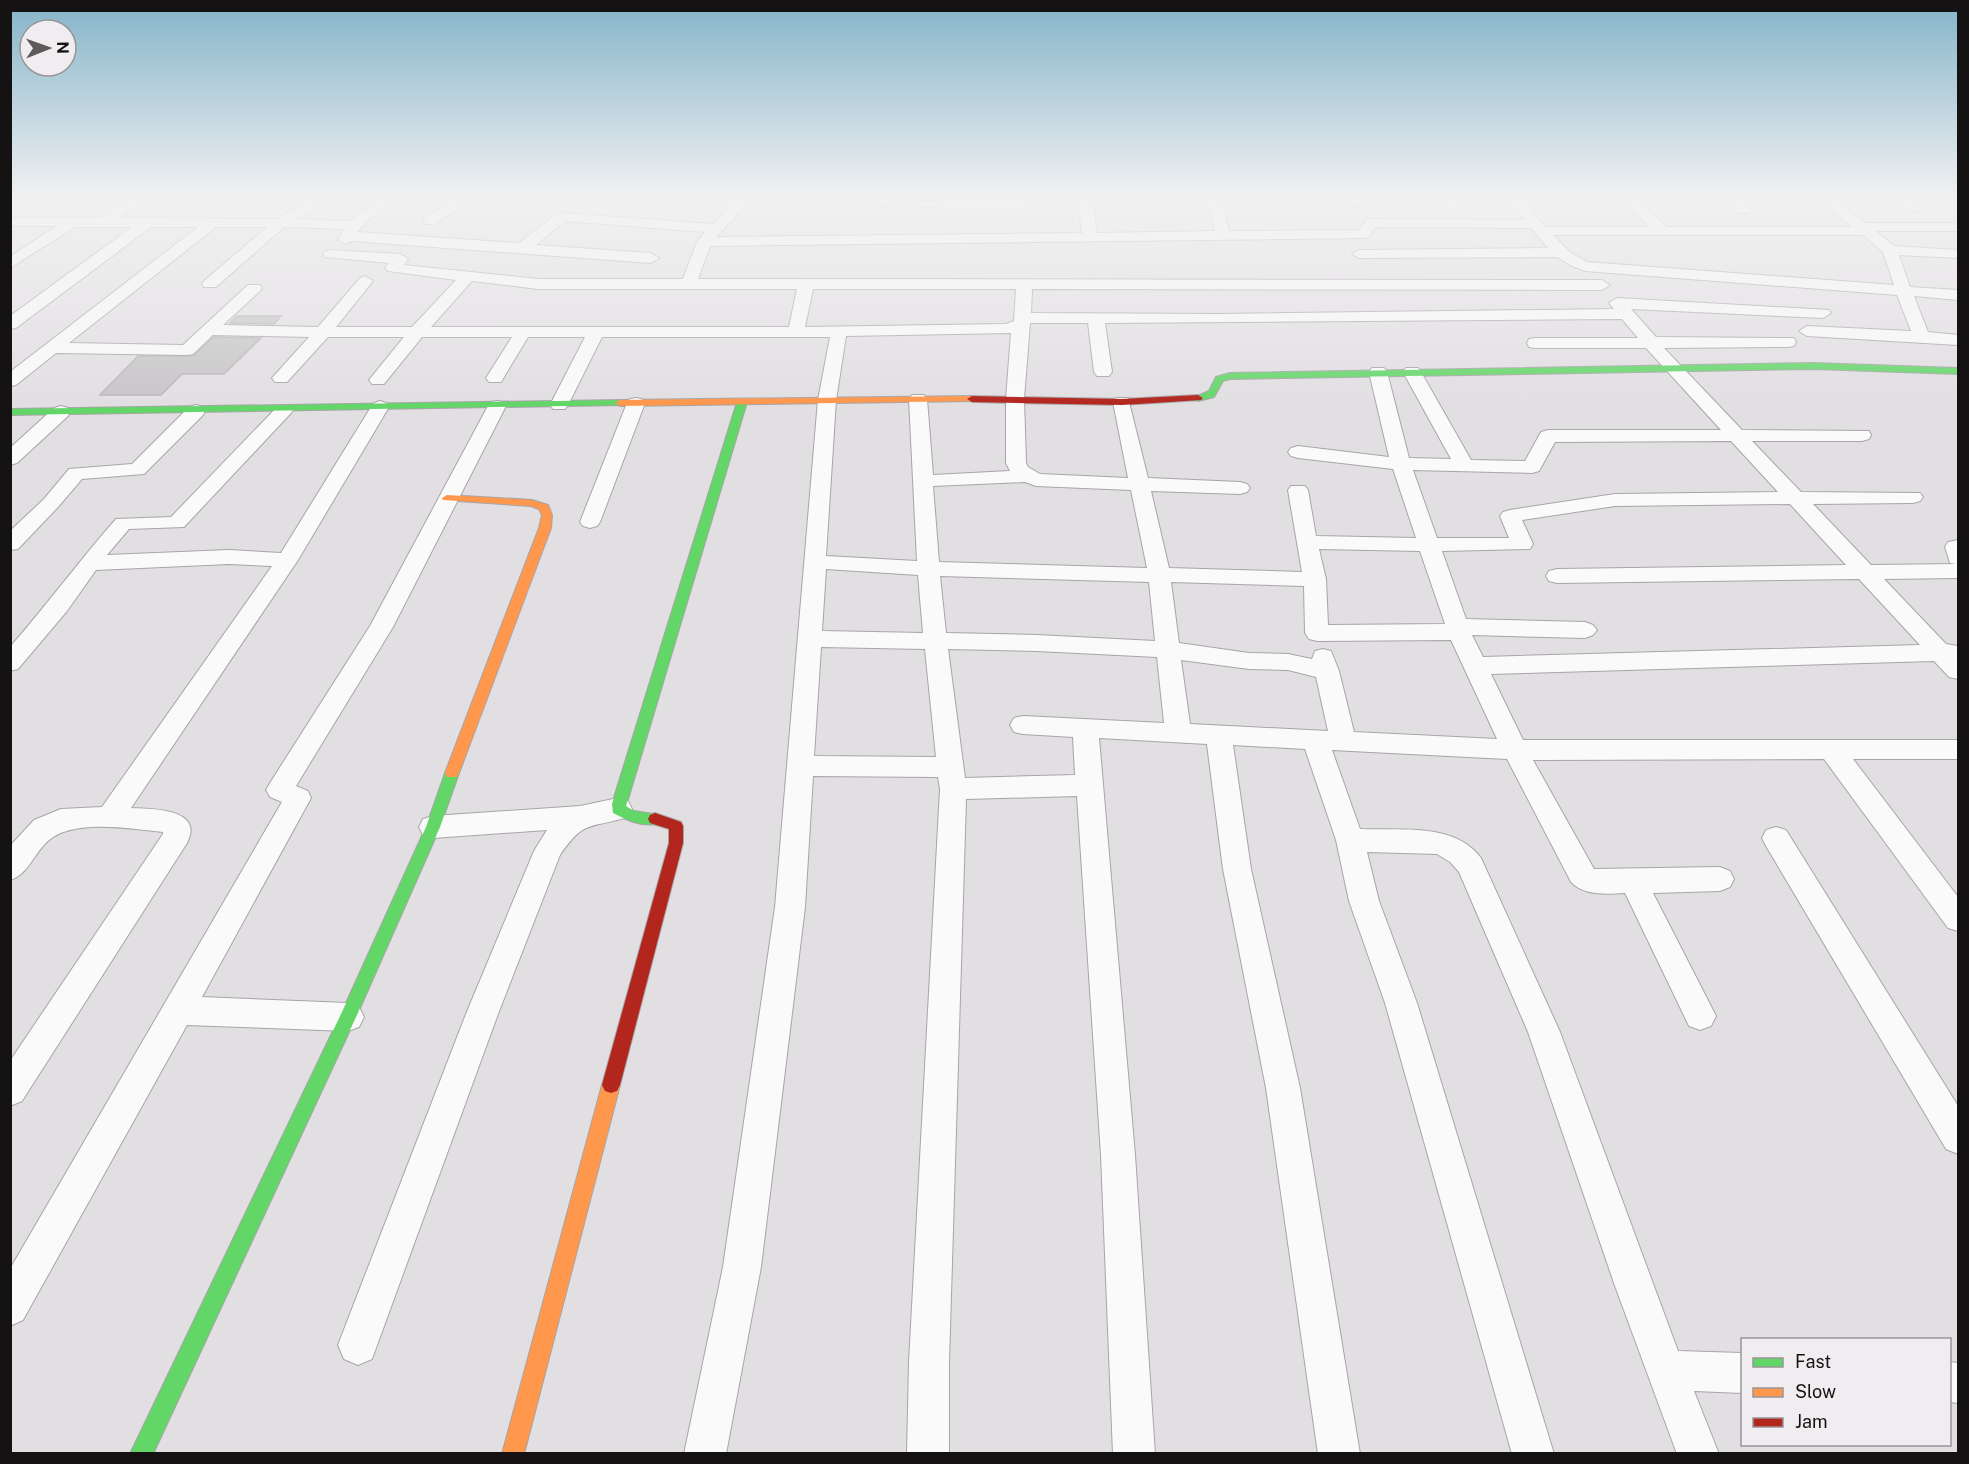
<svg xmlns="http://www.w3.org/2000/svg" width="1969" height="1464" viewBox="0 0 1969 1464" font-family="'Public Sans',sans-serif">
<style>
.building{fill:#c7c5c7;stroke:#b9b6b9;stroke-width:1.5}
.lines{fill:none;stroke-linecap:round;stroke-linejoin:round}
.street-casing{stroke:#a7a5a7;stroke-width:2}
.fast-casing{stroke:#a7a5a7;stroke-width:2}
.slow-casing{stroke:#a7a5a7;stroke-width:2}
.jam-casing{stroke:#a7a5a7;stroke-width:2}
.street{fill:#fbfafb;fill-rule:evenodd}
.fast{fill:#63d668;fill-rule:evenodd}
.slow{fill:#ff974d;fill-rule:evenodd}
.jam{fill:#b3261e;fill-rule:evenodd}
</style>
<rect width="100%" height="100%" fill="#e2dfe2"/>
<path class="building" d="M 237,316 L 281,316 L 274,324 L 230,323 Z
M 214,337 L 261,338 L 224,374 L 182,374 L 161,395 L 100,395 L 138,356 L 193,356 Z"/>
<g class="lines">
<defs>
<path id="street" d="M 131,199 L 148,199 L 119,218 L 277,219 L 310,199 L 327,199 L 296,219 L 350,221 L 379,199 L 395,199 L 371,217 L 357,232 L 519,243 L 557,214 L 562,213 L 713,224 L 731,206 L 709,203 L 702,199 L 752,199 L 716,237 L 1082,233 L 1078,199 L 1092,199 L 1097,233 L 1215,231 L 1207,199 L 1221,199 L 1229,231 L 1360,230 L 1366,220 L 1371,219 L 1525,220 L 1509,199 L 1523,199 L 1545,227 L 1650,227 L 1621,199 L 1636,199 L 1667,227 L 1852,227 L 1819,199 L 1835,199 L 1865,223 L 1958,223 L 1958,231 L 1876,231 L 1894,246 L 1958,250 L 1958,258 L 1899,255 L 1910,287 L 1958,290 L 1958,300 L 1914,296 L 1928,332 L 1958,335 L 1958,345 L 1807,336 L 1799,331 L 1807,326 L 1911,331 L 1897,295 L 1585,271 L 1570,265 L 1557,257 L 1359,258 L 1352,254 L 1359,250 L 1548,248 L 1531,228 L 1375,227 L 1369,237 L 1364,238 L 710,246 L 698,279 L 1602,280 L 1610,285 L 1602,290 L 1032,289 L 1031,313 L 1218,314 L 1614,309 L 1609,303 L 1617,298 L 1829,310 L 1831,313 L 1823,318 L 1631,309 L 1656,337 L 1794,338 L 1796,342 L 1794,346 L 1788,347 L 1664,348 L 1742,430 L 1869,431 L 1871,435 L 1869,439 L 1862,441 L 1752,441 L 1801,492 L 1920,493 L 1923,497 L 1920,501 L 1913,503 L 1813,504 L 1871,565 L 1956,564 L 1950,563 L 1945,547 L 1948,542 L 1958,540 L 1958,578 L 1884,579 L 1946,644 L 1958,646 L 1958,679 L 1949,677 L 1934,661 L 1491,674 L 1523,740 L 1958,740 L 1958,759 L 1853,759 L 1958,897 L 1958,931 L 1948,928 L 1824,759 L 1533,760 L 1594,869 L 1720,867 L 1730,871 L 1734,879 L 1730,887 L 1720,891 L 1653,893 L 1716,1016 L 1711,1026 L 1700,1030 L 1689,1026 L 1625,893 C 1607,894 1584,896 1571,882 L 1507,759 L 1332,750 L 1360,829 C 1400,831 1454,822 1481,858 L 1560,1032 L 1678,1351 L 1742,1353 L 1742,1393 L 1694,1391 L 1719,1454 L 1677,1454 L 1615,1286 L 1528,1032 L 1459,872 L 1450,862 L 1437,854 L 1367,852 L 1379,901 L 1417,1003 L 1554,1454 L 1512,1454 L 1385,1003 L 1349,901 L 1336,840 L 1305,749 L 1233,745 L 1251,869 L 1300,1088 L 1360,1454 L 1318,1454 L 1266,1088 L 1223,869 L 1207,744 L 1099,738 L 1135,1155 L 1155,1454 L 1113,1454 L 1101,1155 L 1077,796 L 966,799 L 949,1362 L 949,1454 L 907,1454 L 909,1362 L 940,789 L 938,777 L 813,776 L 805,907 L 761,1267 L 726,1454 L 684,1454 L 723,1267 L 775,907 L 818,400 L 830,337 L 602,337 L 568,405 L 565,409 L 553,409 L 550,405 L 585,337 L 528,337 L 501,382 L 489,382 L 486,378 L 512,337 L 422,337 L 384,384 L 372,384 L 369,380 L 404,337 L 328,337 L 287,382 L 275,382 L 272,378 L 309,337 L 213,335 L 193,354 L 187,355 L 56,353 L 16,385 L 10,386 L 10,372 L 198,227 L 151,227 L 16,328 L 10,329 L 10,316 L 132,227 L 75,227 L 10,268 L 10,257 L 56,226 L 10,226 L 10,218 L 99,218 ZM 565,221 L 705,232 L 697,242 L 683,279 L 538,279 L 404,265 L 408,259 L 400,254 L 330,250 L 325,251 L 323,254 L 325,257 L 389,263 L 385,268 L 388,271 L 456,280 L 412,327 L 336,327 L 373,281 L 365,276 L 360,278 L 318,327 L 223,325 L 260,291 L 262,288 L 260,285 L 248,285 L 183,345 L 69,343 L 216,227 L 267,227 L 204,281 L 202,284 L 204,287 L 216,287 L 284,227 L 344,229 L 338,240 L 345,244 L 352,241 L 651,263 L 659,258 L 651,253 L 536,245 ZM 1553,235 L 1863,235 L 1883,252 L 1894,285 L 1587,262 L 1571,253 ZM 472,281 L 538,289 L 797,289 L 789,327 L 431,327 ZM 813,289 L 1016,289 L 1014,321 L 1006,324 L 805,327 ZM 1622,319 L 1638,338 L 1535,338 L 1529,339 L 1527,343 L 1529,347 L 1535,348 L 1646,348 L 1721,430 L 1548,430 L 1541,432 L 1525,461 L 1471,460 L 1421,372 L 1418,368 L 1406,368 L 1403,372 L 1451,459 L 1409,458 L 1387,372 L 1384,368 L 1372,368 L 1369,372 L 1389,457 L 1298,446 L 1291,448 L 1288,452 L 1291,456 L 1298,458 L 1393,469 L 1416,538 L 1316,536 L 1308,490 L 1305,486 L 1291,486 L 1288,490 L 1302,572 L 1169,568 L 1151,491 L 1240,494 L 1247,492 L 1250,488 L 1247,484 L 1240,482 L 1148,478 L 1128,398 L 1116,398 L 1113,402 L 1128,478 L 1040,474 L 1028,467 L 1026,463 L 1024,399 L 1030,323 L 1088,323 L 1094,372 L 1097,376 L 1109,376 L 1112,372 L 1105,323 ZM 1011,333 L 1006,399 L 1006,463 L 1010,471 L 933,475 L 927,399 L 924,395 L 912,395 L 909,399 L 917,561 L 826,556 L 836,400 L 846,336 ZM 1731,441 L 1778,492 L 1615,494 L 1510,510 L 1503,512 L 1500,516 L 1509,538 L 1437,538 L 1413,470 L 1532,473 L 1539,471 L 1555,442 ZM 1025,482 L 1036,486 L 1131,490 L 1147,568 L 939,562 L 933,486 ZM 1790,504 L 1846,565 L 1557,569 L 1549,571 L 1546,576 L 1549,581 L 1557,583 L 1859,579 L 1920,645 L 1483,657 L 1472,635 L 1585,638 L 1593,635 L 1597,630 L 1593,625 L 1585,622 L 1466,619 L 1442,551 L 1530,549 L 1533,544 L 1522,520 L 1615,506 ZM 1319,549 L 1420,551 L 1445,624 L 1328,625 L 1326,579 ZM 826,569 L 918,575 L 923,633 L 822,631 ZM 940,576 L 1149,582 L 1155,641 L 1037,635 L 946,633 ZM 1171,582 L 1304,586 L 1305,633 L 1309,639 L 1317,641 L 1451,640 L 1497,739 L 1354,732 L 1339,671 L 1331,651 L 1323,649 L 1315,651 L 1312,659 L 1288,654 L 1249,653 L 1179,643 ZM 821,647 L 925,649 L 936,757 L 814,756 ZM 948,649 L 1037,651 L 1157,657 L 1164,723 L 1023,716 L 1014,718 L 1010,725 L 1014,732 L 1023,734 L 1073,737 L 1075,775 L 965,778 ZM 1181,660 L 1249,669 L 1288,670 L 1316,677 L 1328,731 L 1190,724 Z
M 455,199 L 472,199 L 435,224 L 425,224 L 423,221 L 425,218 Z
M 812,199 L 1021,202 L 1028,206 L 1021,210 L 819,203 Z
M 1347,199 L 1361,199 L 1363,202 L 1356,206 L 1351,205 Z
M 1439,199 L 1453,199 L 1458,207 L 1451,211 L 1446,210 Z
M 1725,199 L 1740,199 L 1751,210 L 1749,213 L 1739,213 Z
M 1894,199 L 1910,199 L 1920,208 L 1918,211 L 1908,211 Z
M 636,398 L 642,399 L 645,403 L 600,522 L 597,526 L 590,528 L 583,526 L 580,522 L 627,403 L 630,399 Z
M 380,401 L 386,403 L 389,407 L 298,560 L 131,808 C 151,809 205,808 187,843 L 22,1101 L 10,1106 L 10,1061 L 163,834 L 163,832 C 130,829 69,817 45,844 C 33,856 27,875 10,880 L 10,846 L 34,820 L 61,809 L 102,807 L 272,566 L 229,564 L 96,570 L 67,611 L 18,669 L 10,671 L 10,647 C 47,605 79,561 116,519 L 171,517 L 279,405 L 291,405 L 294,409 L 291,413 L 184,527 L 129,529 L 107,555 L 229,550 L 281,553 L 371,407 L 374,403 Z
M 497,401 L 503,402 L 506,406 L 393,627 L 296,786 L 308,791 L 311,798 L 202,997 L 348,1003 L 359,1007 L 364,1017 L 359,1027 L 348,1031 L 187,1025 L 23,1320 L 10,1326 L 10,1269 L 282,802 L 270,797 L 266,790 L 270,783 L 370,626 L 488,406 L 491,402 Z
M 196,405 L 203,407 L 205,411 L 203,415 L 144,474 L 82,479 L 58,507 L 18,549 L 10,550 L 10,531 L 44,499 L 69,469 L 132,464 L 189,407 Z
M 61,406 L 68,408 L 70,412 L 68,416 L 17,463 L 10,465 L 10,448 L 54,408 Z
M 618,798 L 628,801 L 632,809 L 628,817 C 589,829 585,819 560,855 L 498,1014 L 372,1359 L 358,1365 L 344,1359 L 338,1345 L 466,1014 L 534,851 L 547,830 L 433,838 L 423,835 L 419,827 L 423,819 L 433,816 L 580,806 Z
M 1776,827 L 1786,830 L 1958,1106 L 1958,1154 L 1946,1149 L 1766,846 L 1762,838 L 1766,830 Z
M 1950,1362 L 1958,1363 L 1958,1403 L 1950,1402 Z"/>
<path id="fast" d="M 1814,363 L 1958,368 L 1958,374 L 1814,369 L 1230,379 L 1223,381 L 1214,397 L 1198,401 L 1193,398 L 1209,391 L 1216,377 L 1230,373 Z
M 742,399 L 747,402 L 626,806 L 634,811 L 660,815 L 662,819 L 660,823 C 645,828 626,820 613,813 L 612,804 L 737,402 Z
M 620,400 L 625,403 L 623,405 L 10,415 L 10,409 Z
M 452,768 L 457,769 L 459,773 L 440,827 L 356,1017 L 153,1454 L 130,1454 L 342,1012 L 426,827 L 445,773 L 447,769 Z"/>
<path id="slow" d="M 972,396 L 977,399 L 975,401 L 620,406 L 615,403 L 620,400 Z
M 447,495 L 532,500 L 548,505 L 552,515 L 551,528 L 459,773 L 457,777 L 447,777 L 445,773 L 539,528 L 542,515 L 539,509 L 531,506 L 443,500 L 442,498 Z
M 611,1077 L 617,1079 L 620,1085 L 524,1454 L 502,1454 L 602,1085 L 605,1079 Z"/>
<path id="jam" d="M 1198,395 L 1203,398 L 1201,400 L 1122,405 L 972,402 L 967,399 L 972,396 L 1122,399 Z
M 655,813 L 681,822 L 683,826 L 683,843 L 620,1085 L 617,1091 L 611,1093 L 605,1091 L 602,1085 L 669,843 L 669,829 L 650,823 L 648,819 L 650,815 Z"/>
</defs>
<use href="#street" class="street-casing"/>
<use href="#fast" class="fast-casing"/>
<use href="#slow" class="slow-casing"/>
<use href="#jam" class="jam-casing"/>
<use href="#street" class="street"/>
<use href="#fast" class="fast"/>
<use href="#slow" class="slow"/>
<use href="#jam" class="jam"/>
</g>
<linearGradient id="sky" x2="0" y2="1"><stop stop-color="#84b4c9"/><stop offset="0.49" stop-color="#f2f1f2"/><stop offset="1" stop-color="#f2f1f2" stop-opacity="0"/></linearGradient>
<rect width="1969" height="404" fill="url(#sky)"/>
<rect width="1969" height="1464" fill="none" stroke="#141213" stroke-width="24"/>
<rect x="1741" y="1338" width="210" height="108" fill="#f1ecf0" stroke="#999598" stroke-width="1.5"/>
<rect x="1753" y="1358" width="30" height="9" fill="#63d668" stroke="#999598" stroke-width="1.5"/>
<text x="1795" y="1368" font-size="18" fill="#141213">Fast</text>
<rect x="1753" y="1388" width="30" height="9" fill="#ff974d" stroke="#999598" stroke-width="1.5"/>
<text x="1795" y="1398" font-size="18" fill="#141213">Slow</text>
<rect x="1753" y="1418" width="30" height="9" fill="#b3261e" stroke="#999598" stroke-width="1.5"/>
<text x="1795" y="1428" font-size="18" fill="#141213">Jam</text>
<g transform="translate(48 48) rotate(89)"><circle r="28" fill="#f1ecf0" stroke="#999598" stroke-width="1.5"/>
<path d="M0-4.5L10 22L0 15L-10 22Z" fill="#5c5a5b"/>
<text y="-9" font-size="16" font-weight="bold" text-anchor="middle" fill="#141213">N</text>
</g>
</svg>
